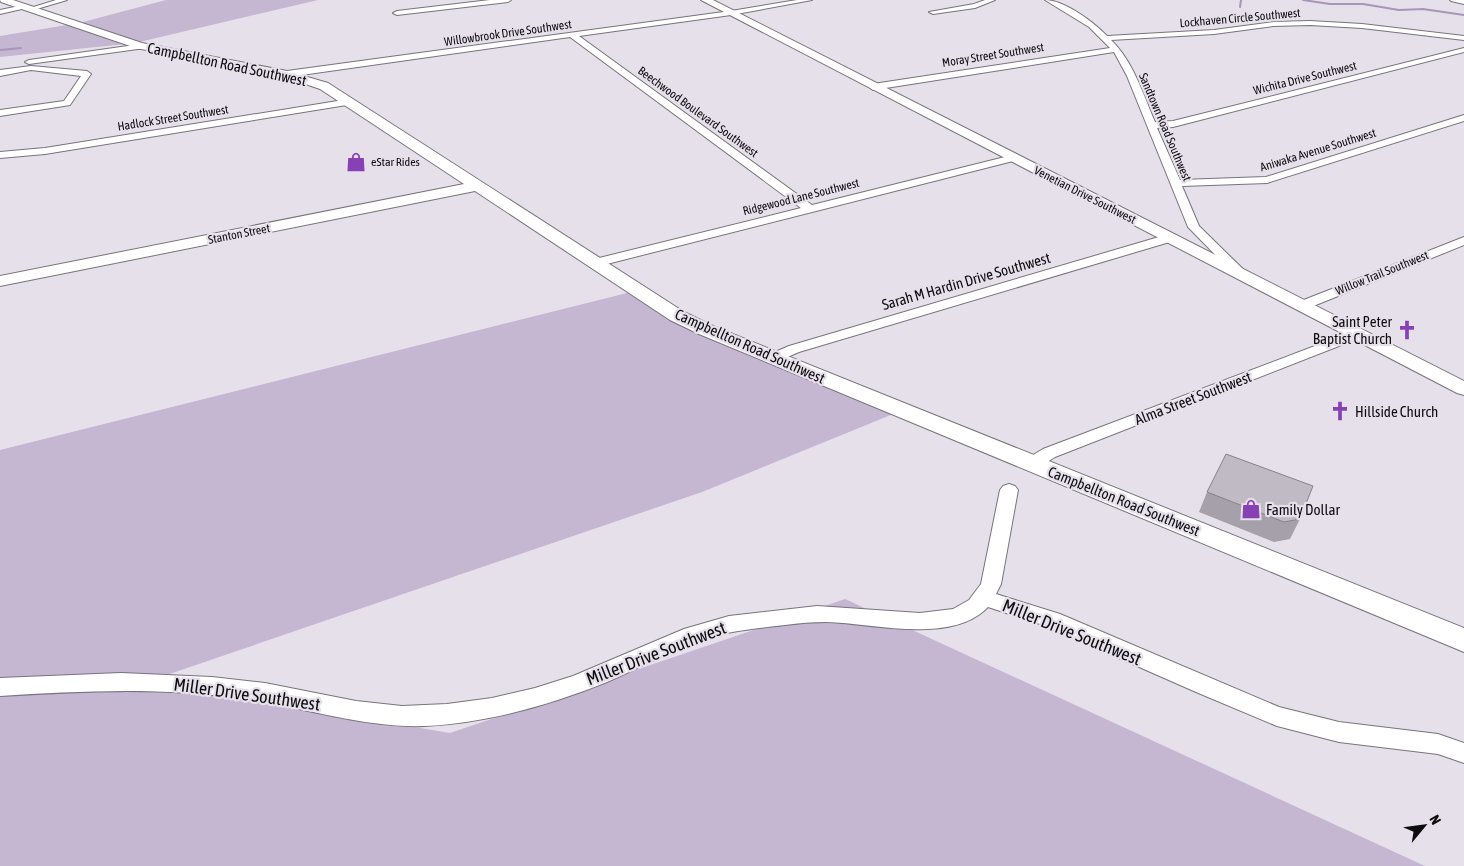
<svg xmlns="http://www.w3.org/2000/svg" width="1464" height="866" viewBox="0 0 1464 866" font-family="'Asap Condensed',sans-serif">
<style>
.green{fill:#c5b6d2}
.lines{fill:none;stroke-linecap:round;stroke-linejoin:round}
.stream{stroke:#a895b8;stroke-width:2}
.street-casing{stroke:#78737c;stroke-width:2}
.secondary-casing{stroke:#78737c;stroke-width:2}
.street{fill:#fff;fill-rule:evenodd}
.secondary{fill:#fff;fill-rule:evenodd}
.wall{fill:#a5a0a9}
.building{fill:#c0bac5;stroke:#86828a}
.labels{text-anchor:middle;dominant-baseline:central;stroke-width:4.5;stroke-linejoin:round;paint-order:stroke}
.far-street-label{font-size:12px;fill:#0e0c0f;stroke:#e6e0eb}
.far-poi-label{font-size:12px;fill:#0e0c0f;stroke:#e6e0eb;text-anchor:start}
.street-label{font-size:15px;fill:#0e0c0f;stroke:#e6e0eb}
.poi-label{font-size:15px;fill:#0e0c0f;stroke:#e6e0eb;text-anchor:start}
.near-street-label{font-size:18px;fill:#0e0c0f;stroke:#e6e0eb}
</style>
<rect width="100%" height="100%" fill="#e6e0eb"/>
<path class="green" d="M 166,0 L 318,0 L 135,43 L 0,57 L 0,36 L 79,23 Z
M 627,293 L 696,328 L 903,410 L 702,492 L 146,682 L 450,733 L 845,599 L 1425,866 L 0,866 L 0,450 Z"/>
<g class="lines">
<path class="stream" d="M 1303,0 L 1330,4 L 1363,4 L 1399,10 L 1423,9 L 1464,15
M 1240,7 L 1241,0
M 0,50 L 21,48"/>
<defs>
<path id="street" d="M 56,0 L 67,0 L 30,11 L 27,9 Z
M 490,0 L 511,0 L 508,2 L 397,15 L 393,13 L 397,11 Z
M 797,0 L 812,0 L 731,15 L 579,36 L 812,205 L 1013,155 L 1018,158 L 1017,160 L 595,267 L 591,266 L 589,263 L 591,260 L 801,208 L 570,37 L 287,77 L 283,74 L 287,71 L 731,11 Z
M 985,0 L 995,0 L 975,8 L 933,14 L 929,12 L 974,4 Z
M 1045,0 C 1064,0 1094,22 1107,36 L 1214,30 L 1273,22 L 1310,21 L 1362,24 L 1464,36 L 1464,40 L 1362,28 L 1310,25 L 1273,26 L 1214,34 L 1111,40 C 1133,61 1143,94 1155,122 L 1173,121 L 1464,48 L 1464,52 L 1173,127 L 1157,128 L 1180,180 L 1266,177 L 1464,115 L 1464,121 L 1267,183 L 1182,186 L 1199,226 L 1248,274 L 1242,278 L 1237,277 L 1188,227 L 1127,76 L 1114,52 L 873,90 L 869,87 L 873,84 L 1110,48 L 1089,27 Z
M 1450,0 L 1464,0 L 1464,4 L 1451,1 Z
M 24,5 L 27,7 L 26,8 L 0,14 L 0,10 Z
M 142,44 L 145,44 L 145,48 L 29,64 L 25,62 L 29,60 Z
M 31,66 L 87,71 L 91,74 L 70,105 L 0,116 L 0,110 L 64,101 L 81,76 L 31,70 L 0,76 L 0,70 Z
M 350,99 L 353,100 L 353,104 L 45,154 L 0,158 L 0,152 L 45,148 Z
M 1169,234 L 1173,235 L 1175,238 L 1173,241 L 799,352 L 778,361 L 768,361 L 766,358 L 768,355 L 789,346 Z
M 1464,237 L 1464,245 L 1306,309 L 1301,310 L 1294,306 L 1296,303 Z
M 1357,330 L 1362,331 L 1364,334 L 1362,337 L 1055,457 C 1045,463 1037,471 1025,468 L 1023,464 L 1025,460 L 1043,449 Z
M 1009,484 L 1015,486 L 1018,490 L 1001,584 L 996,594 L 1060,614 L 1279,707 L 1339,722 L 1438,734 L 1464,743 L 1464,763 L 1438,754 L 1339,742 L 1277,726 L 1196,692 L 1046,626 L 988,607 C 952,645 872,623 826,622 C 812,622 799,623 785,625 C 760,628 734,630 710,637 C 674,648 642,667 607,682 C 550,705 487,723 425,726 C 363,728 304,707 244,699 C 163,687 81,691 0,696 L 0,678 L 121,673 L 212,677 L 265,683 L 356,701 L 402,706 L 447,704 L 492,698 L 535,688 L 573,676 L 684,629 L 729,616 L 817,606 L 920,613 L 953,609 L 969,600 L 981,584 L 1000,490 L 1003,486 Z"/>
<path id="secondary" d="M 0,0 L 13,0 L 142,43 L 287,71 L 328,83 L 684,312 L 713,326 L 1464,628 L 1464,652 L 699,334 L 670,320 L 475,191 L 0,286 L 0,276 L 464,184 L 320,89 L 285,77 L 136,48 L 1,2 Z
M 701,0 L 713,0 L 1464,381 L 1464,395 L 1457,393 Z"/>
</defs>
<use href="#street" class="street-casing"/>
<use href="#secondary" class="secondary-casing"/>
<use href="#street" class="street"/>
<use href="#secondary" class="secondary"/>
</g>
<path class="wall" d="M 1207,492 L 1300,519 L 1290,539 L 1274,542 L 1199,512 Z"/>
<path class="building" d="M 1226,454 L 1313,486 L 1300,519 L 1284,522 L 1207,492 Z"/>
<defs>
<symbol id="shop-bare" viewBox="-9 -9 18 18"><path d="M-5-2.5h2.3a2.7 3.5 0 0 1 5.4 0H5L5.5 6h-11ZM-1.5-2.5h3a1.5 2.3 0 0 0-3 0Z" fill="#8741b4" stroke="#e6e0eb" stroke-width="2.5" paint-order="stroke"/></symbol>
<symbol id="church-bare" viewBox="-9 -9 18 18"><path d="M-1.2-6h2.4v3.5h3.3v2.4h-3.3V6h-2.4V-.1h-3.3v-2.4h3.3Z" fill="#8741b4" stroke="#e6e0eb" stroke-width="2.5" paint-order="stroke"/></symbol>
</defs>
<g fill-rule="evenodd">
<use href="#shop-bare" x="342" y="148" width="28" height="28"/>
<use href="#church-bare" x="1393" y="316" width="28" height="28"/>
<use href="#church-bare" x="1326" y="397" width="28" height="28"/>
<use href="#shop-bare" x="1237" y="495" width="28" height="28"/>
</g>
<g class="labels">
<g class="far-street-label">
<text transform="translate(1240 18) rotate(-5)">Lockhaven Circle Southwest</text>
<text transform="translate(508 33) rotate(-8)">Willowbrook Drive Southwest</text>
<text transform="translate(993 55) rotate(-9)">Moray Street Southwest</text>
<text transform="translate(1305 78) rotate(-14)">Wichita Drive Southwest</text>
<text transform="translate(698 112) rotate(36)">Beechwood Boulevard Southwest</text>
<text transform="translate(173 118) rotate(-9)">Hadlock Street Southwest</text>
<text transform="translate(1165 127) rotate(67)">Sandtown Road Southwest</text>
<text transform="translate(1318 150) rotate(-17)">Aniwaka Avenue Southwest</text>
<text transform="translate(1085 195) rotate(27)">Venetian Drive Southwest</text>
<text transform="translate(801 197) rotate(-14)">Ridgewood Lane Southwest</text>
<text transform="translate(239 234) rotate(-11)">Stanton Street</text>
<text transform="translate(1382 273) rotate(-22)">Willow Trail Southwest</text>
</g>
<g class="far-poi-label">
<text x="371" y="162">eStar Rides</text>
</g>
<g class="street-label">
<text transform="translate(227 64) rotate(12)">Campbellton Road Southwest</text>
<text transform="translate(966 281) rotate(-16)">Sarah M Hardin Drive Southwest</text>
<text transform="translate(750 346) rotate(24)">Campbellton Road Southwest</text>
<text transform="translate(1193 398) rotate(-21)">Alma Street Southwest</text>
<text transform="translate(1124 501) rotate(22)">Campbellton Road Southwest</text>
</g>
<g class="poi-label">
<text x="1392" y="321" text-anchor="end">Saint Peter<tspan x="1392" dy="17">Baptist Church</tspan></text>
<text x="1355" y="411">Hillside Church</text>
<text x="1266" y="509">Family Dollar</text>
</g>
<g class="near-street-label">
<text transform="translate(1072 632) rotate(22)">Miller Drive Southwest</text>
<text transform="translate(656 653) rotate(-21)">Miller Drive Southwest</text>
<text transform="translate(247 694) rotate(8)">Miller Drive Southwest</text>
</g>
</g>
<g transform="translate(1424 826) rotate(61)" stroke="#e6e0eb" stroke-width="4" paint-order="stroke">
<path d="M0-4L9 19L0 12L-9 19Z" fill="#0e0c0f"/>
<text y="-8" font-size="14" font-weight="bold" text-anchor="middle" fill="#0e0c0f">N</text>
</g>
</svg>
